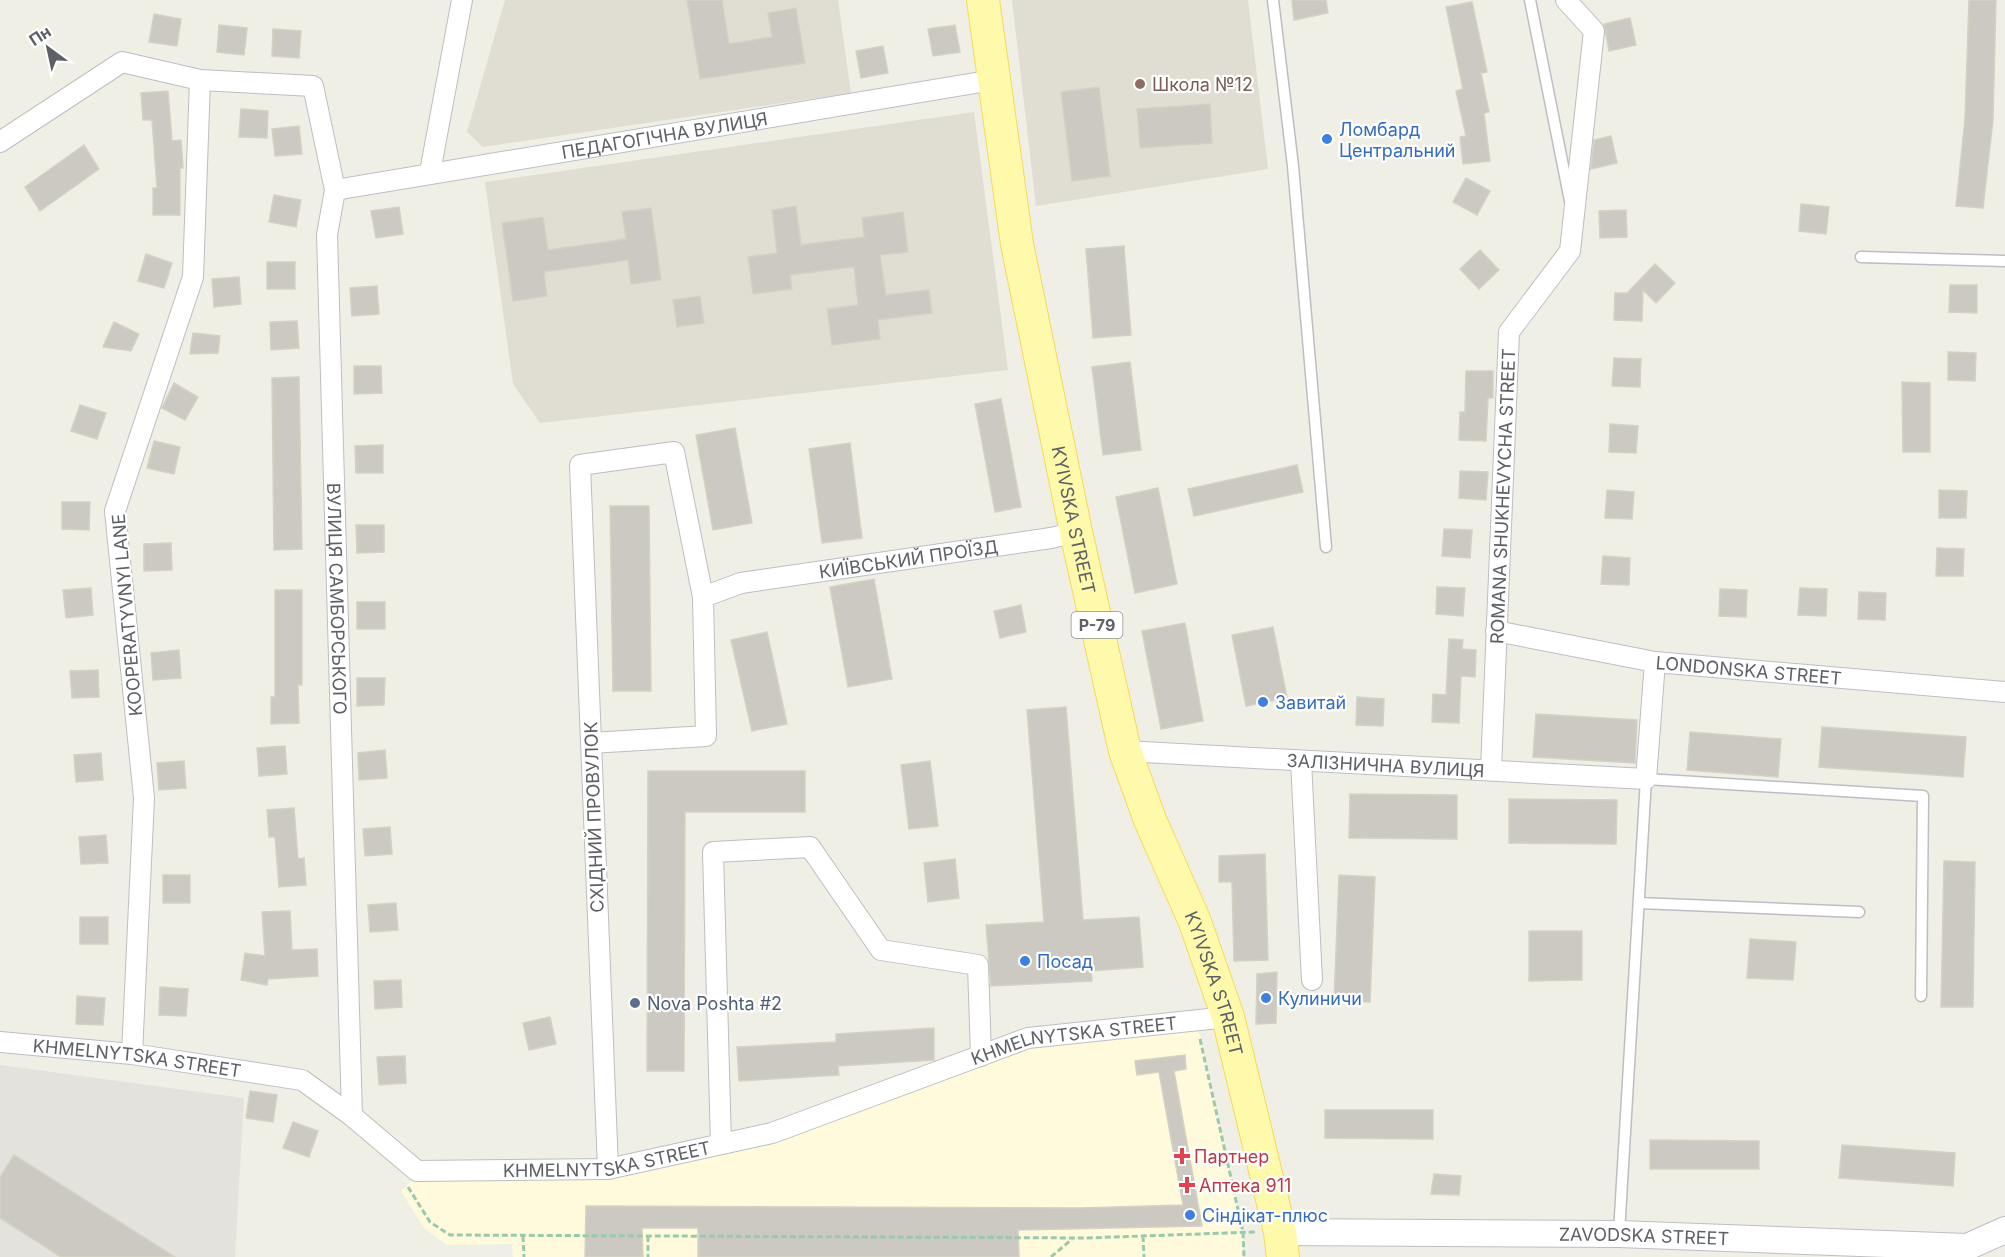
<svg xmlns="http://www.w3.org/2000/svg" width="2005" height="1257" viewBox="0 0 2005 1257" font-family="Inter,sans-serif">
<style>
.commercial{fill:#fffadc}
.industrial{fill:#e4e2dd}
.education{fill:#e0ded3}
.building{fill:#cbc9c2;stroke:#d5d1c3;stroke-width:1.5}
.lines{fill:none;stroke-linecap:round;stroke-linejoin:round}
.service-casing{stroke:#bdbec4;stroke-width:13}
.minor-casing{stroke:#bdbec4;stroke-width:22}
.tertiary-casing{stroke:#bdbec4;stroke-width:28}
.primary-casing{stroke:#f6d958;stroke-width:34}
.path{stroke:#9ac9ac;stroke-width:3;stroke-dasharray:6 3;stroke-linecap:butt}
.service{stroke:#fff;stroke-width:10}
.minor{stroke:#fff;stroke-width:20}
.tertiary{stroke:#fff;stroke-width:26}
.primary{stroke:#fffaab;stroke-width:32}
.education-dot{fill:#8d6e63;stroke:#fff;stroke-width:2}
.shop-dot{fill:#3f7fe0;stroke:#fff;stroke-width:2}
.service-dot{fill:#5c6f8a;stroke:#fff;stroke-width:2}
.health-dot{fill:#e0444e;stroke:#fff;stroke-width:2}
.labels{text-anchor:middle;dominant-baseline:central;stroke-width:4.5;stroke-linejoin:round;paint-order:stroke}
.shield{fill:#fff;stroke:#8e9094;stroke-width:1.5}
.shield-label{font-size:16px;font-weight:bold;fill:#5d6066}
.education-label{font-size:18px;fill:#785e54;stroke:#fff;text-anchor:start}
.shop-label{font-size:18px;fill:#366cbe;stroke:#fff;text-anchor:start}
.street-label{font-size:18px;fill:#5d6066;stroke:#fff}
.service-label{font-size:18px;fill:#4e5e75;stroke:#fff;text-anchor:start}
.health-label{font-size:18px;fill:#be3a42;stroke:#fff;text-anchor:start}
</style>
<rect width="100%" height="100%" fill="#f0efe5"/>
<path class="commercial" d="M 1198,1028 L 1243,1232 L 1243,1257 L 513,1257 L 512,1244 L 447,1245 L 424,1228 L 401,1191 L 415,1177 L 608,1174 L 1028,1046 Z"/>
<path class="industrial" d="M 0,1065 L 244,1098 L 235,1257 L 0,1257 Z"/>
<path class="education" d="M 505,0 L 838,0 L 851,93 L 483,147 L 467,132 Z
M 1012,0 L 1248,0 L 1268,169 L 1036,206 Z
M 974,112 L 1008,370 L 540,423 L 513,384 L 485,182 Z"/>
<path class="building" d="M 687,0 L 722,0 L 729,44 L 772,37 L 768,13 L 796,8 L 805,63 L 700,79 Z
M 1292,0 L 1326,0 L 1328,13 L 1294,20 Z
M 1969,0 L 1996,0 L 1993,120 L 1983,208 L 1956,206 L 1965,119 Z
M 1472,2 L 1487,72 L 1481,73 L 1489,112 L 1484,113 L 1490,161 L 1463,164 L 1460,137 L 1466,136 L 1456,91 L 1463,89 L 1446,7 Z
M 154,14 L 181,19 L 177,46 L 149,42 Z
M 1630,18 L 1636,45 L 1609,51 L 1604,24 Z
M 219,25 L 247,28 L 244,55 L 217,52 Z
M 955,25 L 960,52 L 933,56 L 928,29 Z
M 273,29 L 301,31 L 299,58 L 272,56 Z
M 883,46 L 888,73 L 861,78 L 856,51 Z
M 1099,87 L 1110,176 L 1072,181 L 1061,92 Z
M 168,91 L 172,141 L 181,140 L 183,168 L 180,168 L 180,215 L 153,215 L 153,188 L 157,188 L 152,120 L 143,120 L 141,93 Z
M 1210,104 L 1212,143 L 1140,148 L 1137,109 Z
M 241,109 L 268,111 L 267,138 L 239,137 Z
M 299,126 L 302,154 L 275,156 L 272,129 Z
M 1611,136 L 1617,163 L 1591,169 L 1594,140 Z
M 84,145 L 99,169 L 40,211 L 25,187 Z
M 1466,178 L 1490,191 L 1477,215 L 1453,202 Z
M 274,195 L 301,200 L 296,227 L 269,222 Z
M 1801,204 L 1829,207 L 1826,234 L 1799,231 Z
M 796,206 L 801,245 L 864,237 L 862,218 L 903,212 L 908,252 L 880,255 L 886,295 L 929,290 L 932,313 L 878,320 L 880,339 L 832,345 L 827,309 L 858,305 L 854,267 L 790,275 L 792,289 L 753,294 L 748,257 L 777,253 L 772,210 Z
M 399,207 L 403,234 L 376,238 L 371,211 Z
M 651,208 L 661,280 L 631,284 L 628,260 L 544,272 L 547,296 L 513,301 L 502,223 L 543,217 L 548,250 L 626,239 L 622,212 Z
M 1626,210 L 1627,237 L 1600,238 L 1599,211 Z
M 1124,246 L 1131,335 L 1093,338 L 1086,249 Z
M 1480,250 L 1499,270 L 1479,289 L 1460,269 Z
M 146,254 L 172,263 L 164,288 L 138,281 Z
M 267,262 L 295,262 L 295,289 L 267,289 Z
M 1655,264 L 1675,283 L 1656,303 L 1643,290 L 1642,321 L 1614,320 L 1615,293 L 1627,293 Z
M 239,277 L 241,304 L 214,307 L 212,279 Z
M 1950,285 L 1977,285 L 1977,313 L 1949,312 Z
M 377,286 L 379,314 L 352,316 L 350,288 Z
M 700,296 L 704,323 L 677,327 L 673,300 Z
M 297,321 L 299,348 L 271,350 L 270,322 Z
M 114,322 L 139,334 L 131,351 L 103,347 Z
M 193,333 L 220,336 L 218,353 L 190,354 Z
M 1948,352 L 1976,353 L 1975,381 L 1948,380 Z
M 1614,358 L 1641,359 L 1640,387 L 1612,386 Z
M 1130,362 L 1141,450 L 1103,455 L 1092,367 Z
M 354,366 L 381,366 L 382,393 L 354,394 Z
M 1466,371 L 1493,371 L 1493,398 L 1488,398 L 1486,441 L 1459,440 L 1460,412 L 1465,412 Z
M 299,377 L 302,549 L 274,550 L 272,378 Z
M 1902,382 L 1930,383 L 1930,452 L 1903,452 Z
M 174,383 L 198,397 L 185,420 L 162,408 Z
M 1001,399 L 1021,507 L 995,512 L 975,404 Z
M 80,405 L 106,413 L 97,439 L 71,431 Z
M 1610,424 L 1638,426 L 1636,453 L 1609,452 Z
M 735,428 L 752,523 L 713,530 L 696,435 Z
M 154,441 L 180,447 L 174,474 L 147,468 Z
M 850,443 L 862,538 L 822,543 L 809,449 Z
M 383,445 L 383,473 L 356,473 L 355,446 Z
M 1297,465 L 1303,492 L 1194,516 L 1188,489 Z
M 1460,471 L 1488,472 L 1486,500 L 1459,498 Z
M 1158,488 L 1177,584 L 1135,593 L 1116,497 Z
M 1607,490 L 1634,492 L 1632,519 L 1605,518 Z
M 1939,490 L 1967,491 L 1966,518 L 1939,518 Z
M 62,502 L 90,502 L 89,530 L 62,529 Z
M 610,506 L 649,506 L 651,691 L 613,691 Z
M 356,525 L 384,525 L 384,552 L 357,553 Z
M 1444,529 L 1472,530 L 1470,558 L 1442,556 Z
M 171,543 L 172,570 L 144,571 L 144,544 Z
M 1937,548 L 1964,549 L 1963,576 L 1936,576 Z
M 1603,556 L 1630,558 L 1629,585 L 1601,584 Z
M 874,579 L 892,679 L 848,687 L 830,587 Z
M 1437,587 L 1465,588 L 1463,616 L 1436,614 Z
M 91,588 L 93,615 L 66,618 L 63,590 Z
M 1800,588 L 1827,589 L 1826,616 L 1798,615 Z
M 1720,589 L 1747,590 L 1746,617 L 1719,616 Z
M 275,590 L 302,590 L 302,685 L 298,685 L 299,723 L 271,724 L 271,697 L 275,697 Z
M 1859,592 L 1886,593 L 1885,620 L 1858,619 Z
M 357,602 L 385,602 L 385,629 L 357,629 Z
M 1021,605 L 1026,632 L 1000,638 L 994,611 Z
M 1185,623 L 1203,721 L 1161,729 L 1142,631 Z
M 1273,627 L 1287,698 L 1246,706 L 1232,635 Z
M 767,632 L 787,724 L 752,731 L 731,640 Z
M 1449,639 L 1463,640 L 1462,649 L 1476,650 L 1475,677 L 1461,676 L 1459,723 L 1432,722 L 1433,694 L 1446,695 Z
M 179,650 L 181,678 L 153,680 L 151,653 Z
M 98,670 L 99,697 L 72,698 L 70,671 Z
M 357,678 L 385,678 L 384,705 L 357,706 Z
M 1357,697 L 1384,699 L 1383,726 L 1356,725 Z
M 1066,707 L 1083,920 L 1139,917 L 1143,967 L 1091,971 L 1092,981 L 991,986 L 986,925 L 1044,922 L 1027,710 Z
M 1536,714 L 1637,720 L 1635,763 L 1533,757 Z
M 1822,727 L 1966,737 L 1963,777 L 1819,767 Z
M 1690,732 L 1781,739 L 1778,777 L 1687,770 Z
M 285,746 L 287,774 L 259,776 L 257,748 Z
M 385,750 L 387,778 L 359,780 L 358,753 Z
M 101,753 L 103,780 L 76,782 L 74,755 Z
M 184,761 L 186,788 L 159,790 L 157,763 Z
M 930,761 L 938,826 L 909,829 L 901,765 Z
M 648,771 L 805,771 L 805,812 L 685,812 L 684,1071 L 647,1071 Z
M 1350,794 L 1457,795 L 1457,839 L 1349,838 Z
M 1509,799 L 1617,800 L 1616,844 L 1509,843 Z
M 294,808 L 298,859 L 304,858 L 306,885 L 279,887 L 275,837 L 269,837 L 267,810 Z
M 390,827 L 392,854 L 365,856 L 363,829 Z
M 106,835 L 108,863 L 81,864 L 79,837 Z
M 1265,854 L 1268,960 L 1234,961 L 1232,882 L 1219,882 L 1219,856 Z
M 955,859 L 959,898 L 928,902 L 924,863 Z
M 1944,861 L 1975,862 L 1973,1007 L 1941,1007 Z
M 163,875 L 190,875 L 190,903 L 163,903 Z
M 1339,875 L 1375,877 L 1370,1002 L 1334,1001 Z
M 396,903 L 398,930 L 370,932 L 368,905 Z
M 290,911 L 292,950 L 317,949 L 318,976 L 268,979 L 267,985 L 241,980 L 245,953 L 265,956 L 262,912 Z
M 80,917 L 108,917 L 108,944 L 80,944 Z
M 1529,931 L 1582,931 L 1582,980 L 1529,981 Z
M 1750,939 L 1796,942 L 1793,980 L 1747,978 Z
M 1277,972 L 1276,1023 L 1256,1024 L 1257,974 Z
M 401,980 L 402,1007 L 375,1009 L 374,981 Z
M 160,987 L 188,989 L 186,1016 L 159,1015 Z
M 77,996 L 105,998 L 103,1025 L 76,1024 Z
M 550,1017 L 556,1044 L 529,1050 L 523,1023 Z
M 934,1028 L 934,1060 L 838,1066 L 839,1075 L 739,1081 L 737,1047 L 836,1042 L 836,1034 Z
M 1185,1055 L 1186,1069 L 1174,1071 L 1202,1226 L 1018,1230 L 1019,1257 L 698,1257 L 698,1228 L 642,1228 L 643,1257 L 585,1257 L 586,1206 L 1080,1208 L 1183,1205 L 1159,1072 L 1137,1075 L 1135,1061 Z
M 405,1056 L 406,1083 L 379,1085 L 377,1057 Z
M 250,1091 L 277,1095 L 273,1122 L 246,1118 Z
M 1325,1110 L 1433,1110 L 1433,1139 L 1325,1138 Z
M 293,1122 L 318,1131 L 309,1157 L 283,1148 Z
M 1650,1140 L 1759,1141 L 1759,1169 L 1650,1169 Z
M 1842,1145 L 1955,1153 L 1953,1186 L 1839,1178 Z
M 14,1155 L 175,1257 L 61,1257 L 0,1218 L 0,1177 Z
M 1434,1174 L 1461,1176 L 1459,1195 L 1431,1194 Z"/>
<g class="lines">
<defs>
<path id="service" d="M 1273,0 L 1293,166 L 1326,547
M 1530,0 L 1570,201
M 1861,257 L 2005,261
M 1639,903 L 1859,912
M 1619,1233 L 1646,779 L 1923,796 L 1921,996"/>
<g id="minor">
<path id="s1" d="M 0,142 L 122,62 L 200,80 L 313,86 L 335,190 L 327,235 L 352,1116"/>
<path d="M 430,172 L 462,0"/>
<path id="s2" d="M 335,190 L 993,80"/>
<path id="s3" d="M 1496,631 L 1655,662 L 2005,692"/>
<path id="s4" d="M 591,743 L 706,736 L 703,597 L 741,583 L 1051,538 L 1076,532"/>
<path id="s5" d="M 1125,751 L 1646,779 L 1655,662"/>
<path d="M 1301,761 L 1312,980"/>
<path id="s6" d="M 1491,770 L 1509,332 L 1570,251 L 1594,31 L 1566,0"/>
<path id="s7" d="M 0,1042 L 132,1054 L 302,1080 L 352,1116 L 417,1171 L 608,1169 L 772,1133 L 1028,1038 L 1228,1017"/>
<path d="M 132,1054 L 144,798 L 115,511 L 193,277 L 200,80"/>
<path d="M 721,1144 L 713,852 L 810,847 L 881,950 L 978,965 L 981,1056"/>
<path d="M 608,1169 L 580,465 L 674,452 L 703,597"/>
</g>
<g id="tertiary">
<path id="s8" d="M 1280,1232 L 1619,1234 L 1967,1247 L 2005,1230"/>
</g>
<g id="primary">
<path id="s9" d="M 983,0 L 1017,244 L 1076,532 L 1125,751 L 1150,820 L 1195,922 L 1228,1017 L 1280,1232 L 1283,1257"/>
</g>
</defs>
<use href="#service" class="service-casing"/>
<use href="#minor" class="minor-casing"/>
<use href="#tertiary" class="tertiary-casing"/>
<use href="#primary" class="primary-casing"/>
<path class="path" d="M 1200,1039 L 1243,1232 L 1244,1257
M 408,1187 L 430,1222 L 450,1235 L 1086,1238 L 1255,1232
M 523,1236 L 524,1257
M 648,1236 L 648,1257
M 1143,1236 L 1144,1257
M 1051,1257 L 1072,1239"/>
<use href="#service" class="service"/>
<use href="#minor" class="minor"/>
<use href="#tertiary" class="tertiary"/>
<use href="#primary" class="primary"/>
</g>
<circle class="education-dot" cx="1140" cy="84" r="6"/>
<g class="shop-dot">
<circle cx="1327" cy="139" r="6"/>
<circle cx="1263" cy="702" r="6"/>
<circle cx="1025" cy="961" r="6"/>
<circle cx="1266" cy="998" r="6"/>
<circle cx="1190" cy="1215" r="6"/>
</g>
<circle class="service-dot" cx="635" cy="1003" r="6"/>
<g class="health-dot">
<path d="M1179 1147h6v6h6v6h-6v6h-6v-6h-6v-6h6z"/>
<path d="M1184 1176h6v6h6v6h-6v6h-6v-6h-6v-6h6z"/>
</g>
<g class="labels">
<rect class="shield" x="1071.5" y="612" width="51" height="26" rx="4.5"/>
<g class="shield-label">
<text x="1097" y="625">Р-79</text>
</g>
<g class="education-label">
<text x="1152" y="84">Школа №12</text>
</g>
<g class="shop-label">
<text x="1339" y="129">Ломбард<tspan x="1339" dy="21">Центральний</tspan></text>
<text x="1275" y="702">Завитай</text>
<text x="1037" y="961">Посад</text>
<text x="1278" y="998">Кулиничи</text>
<text x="1202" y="1215">Сіндікат-плюс</text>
</g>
<g class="street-label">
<text stroke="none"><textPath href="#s2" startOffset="334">ПЕДАГОГІЧНА ВУЛИЦЯ</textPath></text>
<text stroke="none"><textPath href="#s6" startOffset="274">ROMANA SHUKHEVYCHA STREET</textPath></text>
<text stroke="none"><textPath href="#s9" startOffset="528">KYIVSKA STREET</textPath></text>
<text stroke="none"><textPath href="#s4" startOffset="464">КИЇВСЬКИЙ ПРОЇЗД</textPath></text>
<text stroke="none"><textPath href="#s1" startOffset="855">ВУЛИЦЯ САМБОРСЬКОГО</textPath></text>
<text transform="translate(127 615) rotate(-95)">KOOPERATYVNYI LANE</text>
<text stroke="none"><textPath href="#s3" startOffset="256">LONDONSKA STREET</textPath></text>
<text stroke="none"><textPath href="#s5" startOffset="261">ЗАЛІЗНИЧНА ВУЛИЦЯ</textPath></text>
<text transform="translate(594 817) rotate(-92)">СХІДНИЙ ПРОВУЛОК</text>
<text stroke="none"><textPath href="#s9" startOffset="1014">KYIVSKA STREET</textPath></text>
<text stroke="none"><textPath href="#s7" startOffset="1128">KHMELNYTSKA STREET</textPath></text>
<text stroke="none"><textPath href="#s7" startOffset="138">KHMELNYTSKA STREET</textPath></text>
<text stroke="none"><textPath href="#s7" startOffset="642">KHMELNYTSKA STREET</textPath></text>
<text stroke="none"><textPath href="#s8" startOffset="364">ZAVODSKA STREET</textPath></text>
</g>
<g class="service-label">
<text x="647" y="1003">Nova Poshta #2</text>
</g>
<g class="health-label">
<text x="1194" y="1156">Партнер</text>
<text x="1199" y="1185">Аптека 911</text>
</g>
</g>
<g transform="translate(48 48) rotate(327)" stroke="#ffffff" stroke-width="4.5" paint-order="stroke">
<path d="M0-4.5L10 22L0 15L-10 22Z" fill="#5d6066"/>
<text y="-9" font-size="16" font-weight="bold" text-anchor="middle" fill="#5d6066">Пн</text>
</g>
</svg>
